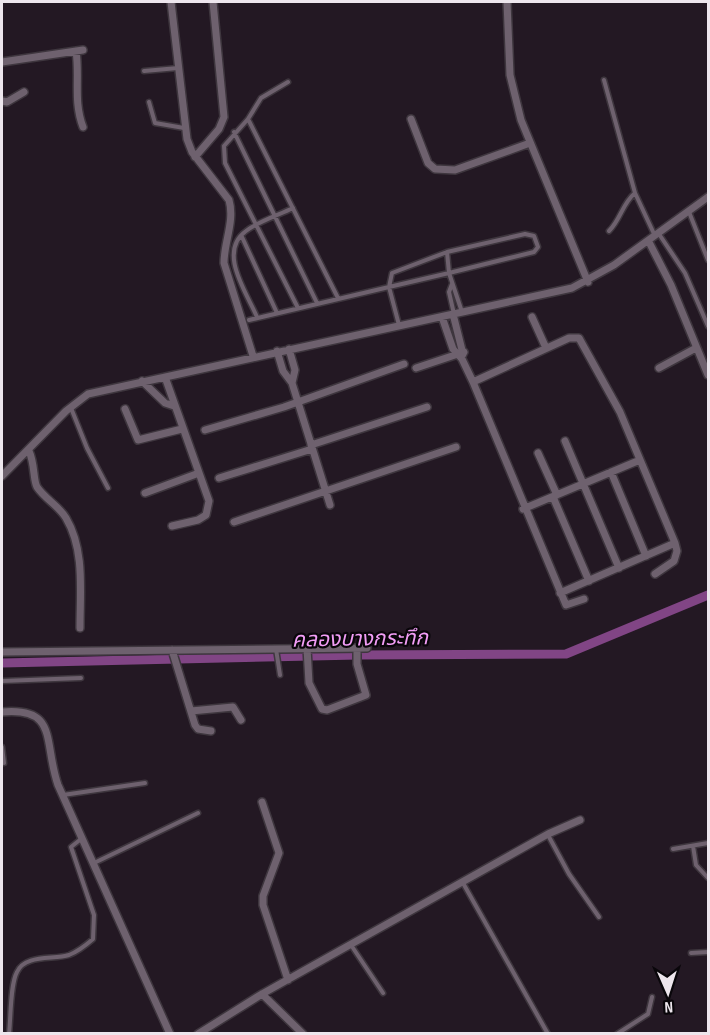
<svg xmlns="http://www.w3.org/2000/svg" width="710" height="1035" viewBox="0 0 710 1035" font-family="'Sofia Sans Condensed','Noto Sans Thai',sans-serif">
<style>
.lines{fill:none;stroke-linecap:round;stroke-linejoin:round}
.canal{stroke:#814585;stroke-width:9}
.lane-casing{stroke:#3e363e;stroke-width:7}
.street-casing{stroke:#3e363e;stroke-width:10}
.lane{stroke:#6e616e;stroke-width:4}
.street{stroke:#6e616e;stroke-width:7}
.labels{text-anchor:middle;dominant-baseline:central;stroke-width:4.5;stroke-linejoin:round;paint-order:stroke}
.water-label{font-size:21px;font-style:italic;fill:#f29df6;stroke:#09060a}
</style>
<rect width="100%" height="100%" fill="#231823"/>
<g class="lines">
<path class="canal" d="M 2,663 L 358,655 L 566,654 L 708,595"/>
<defs>
<path id="lane" d="M 144,71 L 178,68
M 604,80 L 635,193 L 655,236
M 288,82 L 261,98 L 248,119 L 338,298
M 149,102 L 155,123 L 184,128
M 248,119 L 224,146 L 225,163 L 298,308
M 234,132 L 317,303
M 689,212 L 708,260
M 609,231 C 621,219 622,204 635,193
M 659,234 L 685,273 L 708,326
M 242,237 L 277,313
M 447,252 L 449,273 L 534,252 L 538,247 L 534,236 L 525,234 L 447,252 L 392,273 L 389,287 L 449,273 L 462,312
M 452,284 L 449,292 L 454,314
M 257,317 C 247,293 217,252 246,231 C 259,221 279,215 293,208
M 249,320 L 389,287 L 399,325
M 71,408 L 87,448 L 108,488
M 276,649 L 280,675
M 2,681 L 81,678
M 2,747 L 4,763
M 63,795 L 145,783
M 548,835 L 569,874 L 599,917
M 693,846 L 696,865 L 708,878
M 673,849 L 708,843
M 94,863 L 198,813
M 463,883 L 548,1034
M 351,945 L 383,993
M 691,953 L 708,952
M 9,1034 C 11,1017 10,985 17,972 C 25,954 53,960 69,955 C 79,951 85,946 93,939 L 94,915 L 71,847 L 81,839
M 617,1034 L 648,1014 L 652,997"/>
<path id="street" d="M 171,2 L 187,139 L 192,152 L 229,200 C 235,221 224,242 224,263 L 253,356
M 507,2 L 510,75 L 521,120 L 588,282
M 76,51 C 80,77 73,101 83,127
M 2,62 L 83,50
M 2,101 L 7,102 L 24,92
M 411,119 L 428,163 L 435,169 L 455,170 L 530,143
M 195,157 L 219,129 L 224,117 L 213,2
M 649,242 L 671,285 L 708,375
M 453,314 L 463,354
M 442,317 L 453,349 L 462,359 L 473,382 L 566,605 L 584,599
M 532,317 L 546,348
M 289,349 L 295,370 L 292,383
M 277,351 L 283,371 L 292,383 L 330,505
M 416,368 L 464,352
M 659,368 L 696,348
M 165,377 L 209,501 L 206,515 L 198,520 L 172,526
M 142,381 L 165,403 L 174,406
M 473,382 L 569,338 L 579,338 L 620,412 L 675,543 L 560,593
M 125,409 L 138,440 L 182,429
M 205,430 L 284,407 L 404,364
M 565,441 L 619,568
M 311,445 L 427,407
M 29,451 C 35,464 33,480 37,487 C 45,499 59,506 66,518 C 85,550 80,591 80,628
M 538,453 L 557,495
M 611,472 L 646,556
M 2,476 L 66,411 L 88,394 L 572,288 L 614,265 L 708,197
M 219,478 L 312,449
M 145,493 L 199,473
M 553,497 L 589,581
M 523,509 L 640,460
M 234,522 L 456,447
M 655,574 L 674,561 L 677,551 L 675,543
M 307,648 L 309,683 L 322,709 L 327,710 L 366,695 L 357,664 L 357,648
M 172,650 L 195,725 L 198,729 L 211,731
M 2,652 L 367,648
M 191,711 L 233,707 L 241,720
M 2,712 C 59,707 43,742 58,785 L 170,1034
M 262,802 L 279,853 L 263,896 L 263,905 L 288,980
M 262,994 L 303,1034
M 198,1034 L 262,994 L 548,834 L 580,820"/>
</defs>
<use href="#lane" class="lane-casing"/>
<use href="#street" class="street-casing"/>
<use href="#lane" class="lane"/>
<use href="#street" class="street"/>
</g>
<g class="labels">
<g class="water-label">
<text transform="translate(360 639) rotate(-1)">คลองบางกระทึก</text>
</g>
</g>
<rect width="710" height="1035" fill="none" stroke="#ede6ed" stroke-width="6"/>
<g transform="translate(668 993) rotate(177)" stroke="#09060a" stroke-width="4.5" paint-order="stroke">
<path d="M0-4.5L10 22L0 15L-10 22Z" fill="#ede6ed"/>
<text y="-9" font-size="16" font-weight="bold" text-anchor="middle" fill="#ede6ed">N</text>
</g>
</svg>
